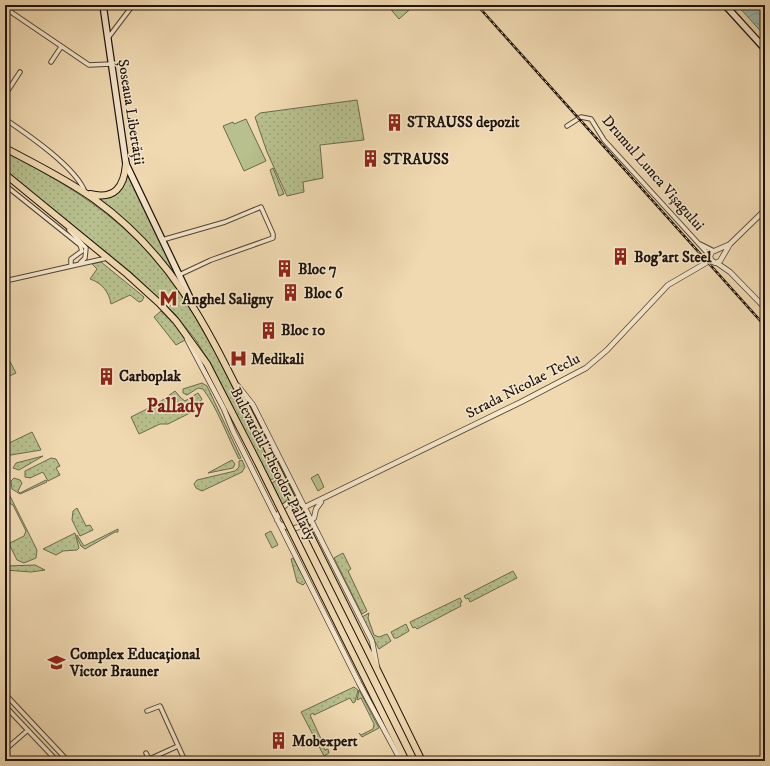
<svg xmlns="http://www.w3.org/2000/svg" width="770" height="766" viewBox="0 0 770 766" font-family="'IM FELL DW Pica',serif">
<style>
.green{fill:url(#green-dots);stroke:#6a6a4c}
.pitch{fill:#b7c08e;stroke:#6a6a4c}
.water{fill:url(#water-waves);stroke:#68776c}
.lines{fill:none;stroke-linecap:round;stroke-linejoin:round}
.minor-casing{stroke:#524434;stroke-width:5.5}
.tertiary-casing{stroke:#524434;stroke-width:6}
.secondary-casing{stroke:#1e130b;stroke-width:8}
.primary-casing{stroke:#1e130b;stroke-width:8}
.minor{stroke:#f5e6cc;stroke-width:3.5}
.tertiary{stroke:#f5e6cc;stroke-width:4.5}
.secondary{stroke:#f5e6cc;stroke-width:5.5}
.primary{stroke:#f0d9b1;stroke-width:6}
.rail-casing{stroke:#1e130b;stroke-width:2.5}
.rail{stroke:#f5e6cc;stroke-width:1;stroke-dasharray:3;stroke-linecap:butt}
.primary-bridge-casing{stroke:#1e130b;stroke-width:8;stroke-linecap:butt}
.primary-bridge{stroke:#f0d9b1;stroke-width:6}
.labels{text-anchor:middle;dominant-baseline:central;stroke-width:3;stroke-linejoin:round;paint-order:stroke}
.street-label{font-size:15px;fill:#1e130b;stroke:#f5e6cc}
.poi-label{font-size:15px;font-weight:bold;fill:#1e130b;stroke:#f5e6cc;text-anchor:start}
.district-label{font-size:19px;font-weight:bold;fill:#7a1f14;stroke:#f5e6cc}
</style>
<defs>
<pattern id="green-dots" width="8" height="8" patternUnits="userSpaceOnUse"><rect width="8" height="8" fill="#b7c08e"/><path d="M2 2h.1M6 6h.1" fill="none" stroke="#9da479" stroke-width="1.8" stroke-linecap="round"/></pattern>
<pattern id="water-waves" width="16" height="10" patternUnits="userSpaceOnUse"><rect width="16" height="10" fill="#9abaad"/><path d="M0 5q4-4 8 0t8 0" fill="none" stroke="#849f94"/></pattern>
</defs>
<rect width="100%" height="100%" fill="#f0d9b1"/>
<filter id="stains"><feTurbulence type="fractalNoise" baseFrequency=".005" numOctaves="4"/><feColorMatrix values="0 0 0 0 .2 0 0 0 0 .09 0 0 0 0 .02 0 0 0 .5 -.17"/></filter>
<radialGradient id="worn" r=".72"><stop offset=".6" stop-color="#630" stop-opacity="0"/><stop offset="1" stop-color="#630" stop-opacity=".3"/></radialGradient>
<path class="green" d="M 357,100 L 364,140 L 320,145 L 323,178 L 303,182 L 304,192 L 287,196 L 267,152 L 255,117 L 260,113 Z
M 5,152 C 79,190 134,225 182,295 C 208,330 225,373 245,412 C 250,423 277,469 276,477 L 271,480 L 269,479 L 211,364 L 195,339 L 175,314 L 132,273 L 5,170 Z
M 273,168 L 284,194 L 279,196 L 270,170 Z
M 127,175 L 128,175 L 179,280 C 156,250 130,221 99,199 L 110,197 Z
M 101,262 L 144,297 L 142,301 L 139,302 L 130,295 L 111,304 C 109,292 102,283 90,279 L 97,269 L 92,264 Z
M 161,311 L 177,325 L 185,340 L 176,345 L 154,317 Z
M 202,383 L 207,386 L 241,458 L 239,459 C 227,436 218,409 203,389 L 198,388 L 187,395 L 183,393 L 183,389 Z
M 175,391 L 181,398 L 185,401 L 198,393 L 202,399 L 192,412 L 168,424 L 160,424 L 139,434 L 131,417 L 157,404 Z
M 32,432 L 41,450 L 5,456 L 5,445 Z
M 43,456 L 19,470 L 13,468 L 16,463 Z
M 51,458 L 56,459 L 60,466 L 56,468 L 60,475 L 48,481 L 43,472 L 30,478 L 25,477 L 25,471 Z
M 232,460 L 235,464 L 233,468 L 208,473 Z
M 242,460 L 245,467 L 242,472 L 202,491 L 196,488 L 194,484 L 197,480 L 235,471 L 239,467 L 239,461 Z
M 14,478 L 20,480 L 22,483 L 18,491 L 20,493 L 46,480 L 47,482 L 20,494 L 12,489 L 11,481 Z
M 278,479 L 289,499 L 282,504 L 272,483 Z
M 5,486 L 37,550 L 36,558 L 24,563 L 17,560 L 10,546 L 10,543 L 24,536 L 26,531 L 13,505 L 9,503 L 5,505 Z
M 77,508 L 86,526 L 90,525 L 93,530 L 80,536 L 72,520 L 73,511 Z
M 118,529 L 118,532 L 115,532 L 85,549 L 81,546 L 77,538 L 77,535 L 84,546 Z
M 75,533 L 79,548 L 77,550 L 63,551 L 56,555 L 43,549 Z
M 343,553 L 351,569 L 348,571 L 367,611 L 362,614 L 334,558 Z
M 293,558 L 306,582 L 303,585 L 297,582 L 291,559 Z
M 35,565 L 45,570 L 31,572 L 5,570 L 5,566 Z
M 513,571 L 517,578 L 470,602 L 468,598 L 466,599 L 464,596 Z
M 460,598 L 462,602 L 460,603 L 461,606 L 417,629 L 415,627 L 413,628 L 410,622 Z
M 369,613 L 368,618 L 374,635 L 379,637 L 387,634 L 391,641 L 379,649 L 362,617 Z
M 406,624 L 409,631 L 397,638 L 394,638 L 391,632 Z
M 354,687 L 358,690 L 355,702 L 353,703 L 350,698 L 314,715 L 313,713 L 310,715 L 322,741 L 321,742 L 325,750 L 328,749 L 329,753 L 324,756 L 301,712 Z
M 359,690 L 379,728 L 362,737 L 359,733 L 361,735 L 373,729 L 374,724 L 361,698 L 357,700 Z"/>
<path class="pitch" d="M 387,5 L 415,5 L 399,19 Z
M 246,119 L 266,161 L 244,171 L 223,126 L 233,122 L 234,124 Z
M 5,352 L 16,373 L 5,378 Z
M 318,474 L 324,487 L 318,491 L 311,478 Z
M 271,531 L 278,545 L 272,548 L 265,534 Z"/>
<path class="water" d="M 737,5 L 758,5 L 765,12 L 765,36 Z"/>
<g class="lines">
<defs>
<path id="minor" d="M 5,8 L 89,65 L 111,64
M 108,38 L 133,5
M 51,62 L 61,47
M 5,95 L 20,72
M 5,119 C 27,134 76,167 85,192
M 567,126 L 581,117 L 591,119 L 604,140 L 710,256
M 5,185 L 80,245 L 82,251 L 71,259 L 71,266
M 69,230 L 86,248 L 85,258 L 79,264
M 162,240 L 225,222 L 261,207 L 273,234 L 273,238 L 211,260 L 179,275
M 700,244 L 714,251
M 5,281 L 107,258
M 5,694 L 68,761
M 5,706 L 57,761
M 147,711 L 160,706 L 185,761
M 5,750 L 28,730
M 146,753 L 149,759
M 145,761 L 178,746"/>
<path id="tertiary" d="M 711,260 L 715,263 L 720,261 L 730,244 L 765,210
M 711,260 L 710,256 L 712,252 L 728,245
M 717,263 L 730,272 L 765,308
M 187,339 L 224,409 L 233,431 L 359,683 L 401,761
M 238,386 L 253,405 L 372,641 L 377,667
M 305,507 L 521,402 L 586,368 L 607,350 L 668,285 L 711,260
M 277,520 C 279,506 291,497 304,506
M 280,524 L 291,529 L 303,526 L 314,518 L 316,509 L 321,502"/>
<path id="secondary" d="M 103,5 L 126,164 L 191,300
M 725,5 L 765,49"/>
<path id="primary" d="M 5,148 C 35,164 66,179 94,199 C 179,260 212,339 257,428
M 5,174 L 127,274 L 159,303 L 176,321 L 207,364 L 259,465
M 90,194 C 115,200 124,187 126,164
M 323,594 L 406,761
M 368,651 L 422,761"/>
</defs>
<use href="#minor" class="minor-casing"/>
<use href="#tertiary" class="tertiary-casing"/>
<use href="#secondary" class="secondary-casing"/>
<use href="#primary" class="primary-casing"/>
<use href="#minor" class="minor"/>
<use href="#tertiary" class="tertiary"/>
<use href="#secondary" class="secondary"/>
<use href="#primary" class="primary"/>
<defs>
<path id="rail" d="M 477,5 L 765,326"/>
</defs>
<use href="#rail" class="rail-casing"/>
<use href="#rail" class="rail"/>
<defs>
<path id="primary-bridge" d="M 257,428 L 368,651
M 259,465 L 323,594"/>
</defs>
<use href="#primary-bridge" class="primary-bridge-casing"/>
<use href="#primary-bridge" class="primary-bridge"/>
</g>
<defs>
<symbol id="building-bare" viewBox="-9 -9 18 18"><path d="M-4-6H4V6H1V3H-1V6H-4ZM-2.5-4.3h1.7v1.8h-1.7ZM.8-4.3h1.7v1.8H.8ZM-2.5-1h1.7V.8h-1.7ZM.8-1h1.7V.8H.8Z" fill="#8f2418" stroke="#f5e6cc" stroke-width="2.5" paint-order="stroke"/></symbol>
<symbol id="metro-bare" viewBox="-9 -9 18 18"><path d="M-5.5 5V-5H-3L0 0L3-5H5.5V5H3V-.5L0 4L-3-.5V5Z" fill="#8f2418" stroke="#f5e6cc" stroke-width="2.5" paint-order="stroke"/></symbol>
<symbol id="hospital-bare" viewBox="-9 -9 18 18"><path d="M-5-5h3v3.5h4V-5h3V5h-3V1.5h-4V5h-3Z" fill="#8f2418" stroke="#f5e6cc" stroke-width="2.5" paint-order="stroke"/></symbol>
<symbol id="school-bare" viewBox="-9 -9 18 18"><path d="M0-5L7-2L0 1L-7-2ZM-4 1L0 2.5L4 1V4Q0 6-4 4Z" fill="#8f2418" stroke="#f5e6cc" stroke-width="2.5" paint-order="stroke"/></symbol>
</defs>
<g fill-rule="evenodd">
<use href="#building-bare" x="382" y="110" width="25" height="25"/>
<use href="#building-bare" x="358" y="146" width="25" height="25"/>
<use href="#building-bare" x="608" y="244" width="25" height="25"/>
<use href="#building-bare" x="272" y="256" width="25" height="25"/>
<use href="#building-bare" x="278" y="280" width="25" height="25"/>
<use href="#metro-bare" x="156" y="286" width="25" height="25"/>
<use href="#building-bare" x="256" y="318" width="25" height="25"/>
<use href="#hospital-bare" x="226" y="346" width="25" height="25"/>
<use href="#building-bare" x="94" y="364" width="25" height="25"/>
<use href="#school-bare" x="44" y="650" width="25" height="25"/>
<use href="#building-bare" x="266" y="728" width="25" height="25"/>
</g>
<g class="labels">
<g class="street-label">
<text transform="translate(131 112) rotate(81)">Șoseaua Libertății</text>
<text transform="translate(653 173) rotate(49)">Drumul Lunca Vișagului</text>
<text transform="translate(523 386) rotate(-27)">Strada Nicolae Teclu</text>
<text transform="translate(273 464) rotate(63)">Bulevardul Theodor Pallady</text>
</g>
<g class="poi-label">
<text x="407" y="122">STRAUSS depozit</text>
<text x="383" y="159">STRAUSS</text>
<text x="634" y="257">Bog'art Steel</text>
<text x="298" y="269">Bloc 7</text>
<text x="304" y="293">Bloc 6</text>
<text x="182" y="299">Anghel Saligny</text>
<text x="281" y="330">Bloc 10</text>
<text x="251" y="359">Medikali</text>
<text x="119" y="376">Carboplak</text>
<text x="70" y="654">Complex Educațional<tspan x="70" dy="17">Victor Brauner</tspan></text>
<text x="292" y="741">Mobexpert</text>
</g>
<g class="district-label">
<text x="175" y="406">Pallady</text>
</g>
</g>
<rect width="770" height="766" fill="none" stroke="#f0d9b1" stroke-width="20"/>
<rect x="6" y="6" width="758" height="754" fill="none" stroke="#1e130b" stroke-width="2"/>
<rect x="10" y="10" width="750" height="746" fill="none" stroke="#1e130b"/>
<rect width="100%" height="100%" filter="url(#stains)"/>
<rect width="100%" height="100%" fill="url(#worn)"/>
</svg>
